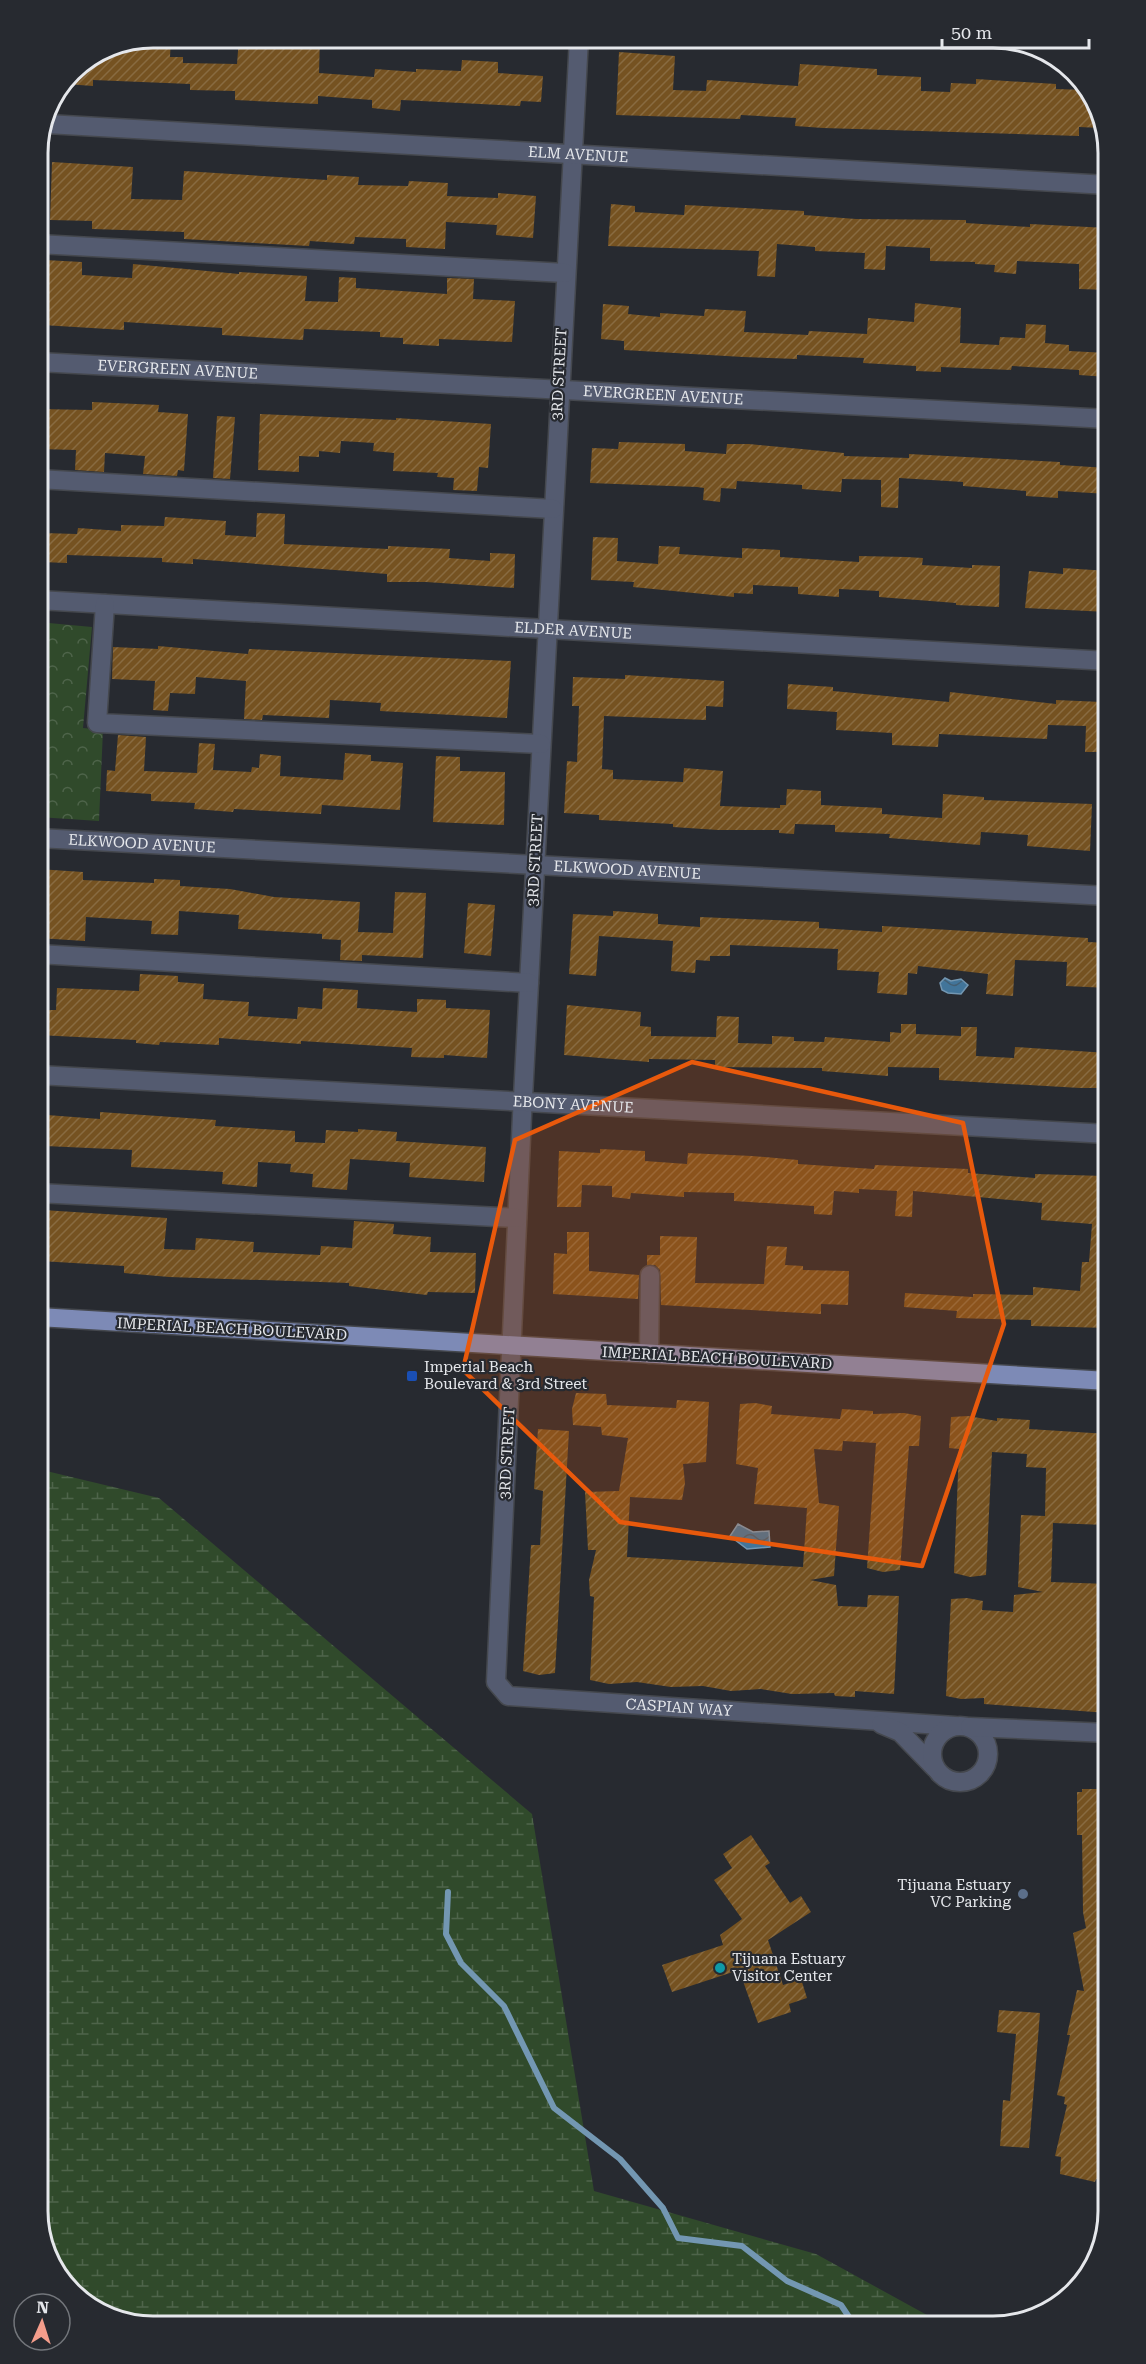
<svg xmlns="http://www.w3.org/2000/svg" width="1146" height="2364" viewBox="0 0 1146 2364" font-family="'Roboto Serif',serif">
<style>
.wetland{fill:url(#wetland-marsh)}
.park{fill:url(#park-crowns)}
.water{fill:url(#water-waves);stroke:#7397b2;stroke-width:1.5}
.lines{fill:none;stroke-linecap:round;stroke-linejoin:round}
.stream{stroke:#7397b2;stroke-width:6}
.building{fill:url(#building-hatch)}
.minor-casing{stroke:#45484e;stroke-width:21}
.major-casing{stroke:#45484e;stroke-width:21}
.minor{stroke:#545b70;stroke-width:18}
.major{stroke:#7d8ab6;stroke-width:18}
.marked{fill:#e8590c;fill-opacity:0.2;stroke:#e8590c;stroke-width:4.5;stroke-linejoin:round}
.transit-dot{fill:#1a4fb4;stroke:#272a30;stroke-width:2}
.service-dot{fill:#5c6f8a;stroke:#272a30;stroke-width:2}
.culture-dot{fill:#0f9aa8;stroke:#272a30;stroke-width:2}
.labels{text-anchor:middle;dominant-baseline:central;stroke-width:4.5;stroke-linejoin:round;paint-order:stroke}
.street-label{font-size:15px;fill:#e5e7eb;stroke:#272a30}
.poi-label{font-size:15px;fill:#e5e7eb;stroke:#272a30;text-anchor:start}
.rim{fill:none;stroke:#e5e7eb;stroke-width:3}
</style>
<defs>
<pattern id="wetland-marsh" width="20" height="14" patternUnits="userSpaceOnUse" patternTransform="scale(1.5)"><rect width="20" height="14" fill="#304a2b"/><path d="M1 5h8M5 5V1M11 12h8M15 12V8" fill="none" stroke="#4e644a"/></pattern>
<pattern id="park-crowns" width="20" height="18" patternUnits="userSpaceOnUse" patternTransform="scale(1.5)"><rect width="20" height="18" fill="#304a2b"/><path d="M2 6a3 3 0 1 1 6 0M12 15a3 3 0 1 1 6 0" fill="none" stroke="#4e644a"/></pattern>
<pattern id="water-waves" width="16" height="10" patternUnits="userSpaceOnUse" patternTransform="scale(1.5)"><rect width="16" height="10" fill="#42759a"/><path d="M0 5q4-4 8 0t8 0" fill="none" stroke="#435f74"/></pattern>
<pattern id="building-hatch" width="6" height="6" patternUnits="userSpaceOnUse" patternTransform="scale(1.5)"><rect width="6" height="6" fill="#755221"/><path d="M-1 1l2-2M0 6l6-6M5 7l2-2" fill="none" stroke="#886b41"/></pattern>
</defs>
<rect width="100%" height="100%" fill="#272a30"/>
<path class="wetland" d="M 38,1469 L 159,1498 L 532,1814 L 594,2191 L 816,2254 L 947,2326 L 146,2326 L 83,2303 L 46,2255 L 38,2211 Z"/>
<path class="park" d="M 38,622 L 92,627 L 83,728 L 103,730 L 99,821 L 38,817 Z"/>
<path class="water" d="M 945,978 L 951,981 L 961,979 L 968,985 L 961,994 L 948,993 L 942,990 L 940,983 Z
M 738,1524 L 753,1532 L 769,1531 L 770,1547 L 747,1549 L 730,1536 Z"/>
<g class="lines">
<path class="stream" d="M 448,1892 L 446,1934 L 461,1963 L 504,2006 L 554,2108 L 620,2159 L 663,2208 L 678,2238 L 742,2246 L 787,2281 L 841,2305 L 855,2326"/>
</g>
<path class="building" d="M 153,38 L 171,38 L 170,57 L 183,57 L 183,63 L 237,64 L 239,38 L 320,38 L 319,73 L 374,77 L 375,69 L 416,72 L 416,69 L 461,71 L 462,60 L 498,62 L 498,73 L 543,76 L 541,102 L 521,101 L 520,106 L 401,100 L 400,111 L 372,108 L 372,100 L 318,96 L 318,104 L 235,100 L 235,91 L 190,90 L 190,84 L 93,80 L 93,86 L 66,84 L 72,71 L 109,46 L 123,43 L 147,45 L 147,39 Z
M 619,52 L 675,56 L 673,90 L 706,91 L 707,80 L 798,86 L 800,64 L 877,69 L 877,75 L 921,77 L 921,91 L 950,92 L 951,83 L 976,84 L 976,79 L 1056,84 L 1056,89 L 1085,90 L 1100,109 L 1101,128 L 1079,127 L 1079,136 L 823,128 L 795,126 L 796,118 L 741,115 L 740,119 L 616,115 Z
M 52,162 L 133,167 L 131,199 L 182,200 L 184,171 L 327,180 L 327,175 L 359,177 L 358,185 L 408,186 L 409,181 L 448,183 L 447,196 L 498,198 L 498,193 L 536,196 L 533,238 L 496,235 L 497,225 L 446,222 L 445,249 L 406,247 L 406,239 L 355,237 L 354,244 L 310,241 L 309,246 L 184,239 L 184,232 L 92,229 L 92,221 L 50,220 Z
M 611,204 L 635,206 L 635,212 L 684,215 L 685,205 L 804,211 L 804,215 L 856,219 L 966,220 L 966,223 L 1030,227 L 1030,224 L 1108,228 L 1108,290 L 1079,289 L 1079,264 L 1017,261 L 1016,274 L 994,272 L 995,265 L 975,264 L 975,262 L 930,261 L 930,248 L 886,246 L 885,270 L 864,269 L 865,253 L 815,251 L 815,247 L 777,244 L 775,277 L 757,276 L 759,251 L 608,246 Z
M 45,260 L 82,262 L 82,275 L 132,278 L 133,264 L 239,274 L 239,272 L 307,276 L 305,301 L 338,302 L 339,277 L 356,278 L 356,288 L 447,294 L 447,278 L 474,279 L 473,299 L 515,301 L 512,342 L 439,339 L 439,346 L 403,344 L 403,338 L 380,337 L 380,332 L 304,329 L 303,340 L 222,335 L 222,328 L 124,322 L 124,330 L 42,325 Z
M 915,303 L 961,308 L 960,343 L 999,345 L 1000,337 L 1025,338 L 1026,324 L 1046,325 L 1045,343 L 1069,345 L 1069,351 L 1108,353 L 1108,377 L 1079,375 L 1079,370 L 1012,366 L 1011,370 L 941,367 L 941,372 L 916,371 L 916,366 L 863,363 L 864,358 L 797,355 L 797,359 L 743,357 L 624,350 L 624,341 L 601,339 L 603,304 L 629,306 L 628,314 L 660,317 L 660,313 L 704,316 L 705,309 L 746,311 L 744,332 L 808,335 L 809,331 L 867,334 L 868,318 L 914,322 Z
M 92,402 L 159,405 L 158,412 L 188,414 L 184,471 L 178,470 L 177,476 L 143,474 L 145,456 L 105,453 L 104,472 L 75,470 L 76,450 L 38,449 L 38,409 L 92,410 Z
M 260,414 L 396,420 L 396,418 L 491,424 L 488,468 L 479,467 L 477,491 L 453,490 L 454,478 L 437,477 L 438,473 L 393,471 L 394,453 L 373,451 L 374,443 L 341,441 L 340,453 L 319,451 L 319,457 L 299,456 L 299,472 L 258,470 Z
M 217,416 L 235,417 L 230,479 L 213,478 Z
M 619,442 L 685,444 L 685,451 L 726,454 L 727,444 L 749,444 L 844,453 L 844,456 L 909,458 L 909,454 L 1060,462 L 1060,465 L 1108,468 L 1108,494 L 1058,491 L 1058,498 L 1026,496 L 1026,491 L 963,486 L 963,482 L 899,478 L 898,508 L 881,507 L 881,480 L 842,479 L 841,492 L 802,489 L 802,485 L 737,481 L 736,489 L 721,488 L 720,502 L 703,500 L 704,488 L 697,487 L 590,483 L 592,448 L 618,449 Z
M 257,513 L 285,514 L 284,544 L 388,549 L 388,546 L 450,549 L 449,558 L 490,561 L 490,553 L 515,554 L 514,588 L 426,582 L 387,582 L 387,574 L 193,559 L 193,564 L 162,562 L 162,558 L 67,555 L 67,563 L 41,562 L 43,533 L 77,534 L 78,528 L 121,531 L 121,525 L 164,526 L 165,517 L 226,521 L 225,535 L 256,537 Z
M 593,537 L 618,538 L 617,561 L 658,564 L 659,546 L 680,547 L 679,554 L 742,558 L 742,548 L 780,550 L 780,557 L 859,562 L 859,556 L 906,557 L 923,558 L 922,565 L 972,568 L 972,565 L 1000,566 L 999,607 L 956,605 L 956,603 L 879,597 L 879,591 L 839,589 L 839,597 L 798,594 L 798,587 L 753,585 L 753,594 L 734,593 L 734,597 L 633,587 L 634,582 L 591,580 Z
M 1063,568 L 1108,571 L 1108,612 L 1025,608 L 1029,571 L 1063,574 Z
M 158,646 L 248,654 L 249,649 L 511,661 L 507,718 L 380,711 L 381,703 L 330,700 L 329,718 L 263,715 L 262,720 L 244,719 L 246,681 L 196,677 L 195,694 L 170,693 L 168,711 L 153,710 L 155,681 L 112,679 L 113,647 L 158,649 Z
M 625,675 L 724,681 L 723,707 L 706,706 L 706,720 L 604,716 L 602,769 L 613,770 L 613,779 L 683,782 L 684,768 L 723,771 L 720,806 L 780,808 L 780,805 L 786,805 L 787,789 L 821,791 L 821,805 L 882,808 L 882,814 L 942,818 L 943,794 L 984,797 L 984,800 L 1092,804 L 1090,851 L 1027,846 L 1028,835 L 981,832 L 980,845 L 889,838 L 890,834 L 835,832 L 835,825 L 795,824 L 794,834 L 779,833 L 779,830 L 718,830 L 673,827 L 673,824 L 599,820 L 599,815 L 564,813 L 567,761 L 577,762 L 579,706 L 572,706 L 573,677 L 625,679 Z
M 788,684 L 833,687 L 833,691 L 949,702 L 950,692 L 1056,704 L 1056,700 L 1102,702 L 1100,752 L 1085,752 L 1086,726 L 1048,725 L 1047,739 L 939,734 L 938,747 L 892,745 L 892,733 L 836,730 L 837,712 L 787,709 Z
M 118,735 L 146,737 L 144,771 L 197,773 L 199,743 L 215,744 L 213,770 L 251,772 L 252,767 L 259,768 L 260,754 L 281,756 L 280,776 L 343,780 L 345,753 L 371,755 L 371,761 L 403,763 L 400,810 L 322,805 L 321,814 L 234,809 L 233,812 L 194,809 L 195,803 L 151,801 L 151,794 L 106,791 L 107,770 L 115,771 Z
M 436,756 L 460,757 L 460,771 L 505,772 L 504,825 L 433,822 Z
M 38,869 L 83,872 L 83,880 L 154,883 L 154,879 L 180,880 L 180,886 L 230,889 L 274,897 L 360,902 L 358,932 L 393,933 L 395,892 L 426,893 L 423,958 L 362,955 L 362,961 L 340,960 L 341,940 L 322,939 L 322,934 L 238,929 L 239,915 L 179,911 L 178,935 L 151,934 L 152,921 L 86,917 L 85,941 L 38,938 Z
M 468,903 L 495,905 L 491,956 L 464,953 Z
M 613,911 L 658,914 L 658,924 L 700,927 L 700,917 L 819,922 L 819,928 L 882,932 L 882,926 L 1088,938 L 1088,942 L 1108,943 L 1108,988 L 1066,986 L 1067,962 L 1015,960 L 1013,996 L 986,994 L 988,974 L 918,966 L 917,974 L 908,973 L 907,995 L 877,993 L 879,972 L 837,970 L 838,949 L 730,945 L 730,956 L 710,956 L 710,961 L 696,960 L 695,973 L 671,971 L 673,941 L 599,936 L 596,976 L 569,974 L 573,914 L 613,916 Z
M 140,974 L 178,976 L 178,982 L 204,984 L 203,999 L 249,1002 L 248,1016 L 297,1019 L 298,1007 L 322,1009 L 323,988 L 358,990 L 357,1008 L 417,1012 L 417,999 L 446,1000 L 446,1008 L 490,1010 L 487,1058 L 444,1055 L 444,1058 L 411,1057 L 412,1048 L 301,1041 L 301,1044 L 219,1038 L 219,1045 L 160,1042 L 159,1045 L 136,1043 L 136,1040 L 38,1035 L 38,1010 L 56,1010 L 57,988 L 139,991 Z
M 567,1005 L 641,1012 L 640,1026 L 651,1027 L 651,1036 L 716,1037 L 717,1016 L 739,1017 L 738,1043 L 772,1044 L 772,1036 L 794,1037 L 794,1041 L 824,1042 L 825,1037 L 890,1042 L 890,1032 L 901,1033 L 901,1024 L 916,1024 L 916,1034 L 961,1036 L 961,1027 L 977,1027 L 976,1056 L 1014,1058 L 1015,1047 L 1108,1053 L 1108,1079 L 1102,1078 L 1102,1088 L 1080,1088 L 939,1080 L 939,1068 L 888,1067 L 888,1076 L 822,1071 L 822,1068 L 715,1067 L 715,1060 L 649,1059 L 649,1062 L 564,1055 Z
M 100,1112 L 216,1120 L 215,1126 L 295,1131 L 295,1142 L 325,1143 L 326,1130 L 358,1132 L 358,1129 L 397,1132 L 396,1141 L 486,1147 L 484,1182 L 409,1177 L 410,1163 L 350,1159 L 347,1190 L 312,1187 L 313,1174 L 290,1172 L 291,1164 L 258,1162 L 257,1187 L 222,1184 L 223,1172 L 131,1167 L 132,1150 L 45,1146 L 47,1115 L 100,1119 Z
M 600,1149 L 645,1151 L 645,1161 L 687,1164 L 688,1153 L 752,1156 L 798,1160 L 798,1164 L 874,1169 L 875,1165 L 968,1169 L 968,1173 L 1035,1178 L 1035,1174 L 1105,1176 L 1104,1186 L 1108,1186 L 1108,1328 L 1031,1326 L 1031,1320 L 956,1318 L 957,1311 L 904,1307 L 905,1293 L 973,1297 L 973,1294 L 1033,1295 L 1033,1287 L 1080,1291 L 1082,1262 L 1089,1262 L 1092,1224 L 1041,1220 L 1042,1203 L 913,1191 L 912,1217 L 895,1216 L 897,1191 L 859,1189 L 859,1193 L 834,1191 L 832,1215 L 814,1214 L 814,1206 L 734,1201 L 734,1193 L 684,1192 L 684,1197 L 631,1193 L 630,1199 L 612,1197 L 612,1186 L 582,1185 L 581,1207 L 557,1207 L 559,1151 L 600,1153 Z
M 43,1210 L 167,1218 L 164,1249 L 195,1250 L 196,1238 L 211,1239 L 254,1242 L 253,1252 L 320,1255 L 321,1246 L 352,1248 L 354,1221 L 394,1224 L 393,1234 L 431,1237 L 430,1252 L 476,1253 L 475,1293 L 428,1292 L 427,1295 L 349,1286 L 349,1283 L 169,1277 L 124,1273 L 124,1266 L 40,1261 Z
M 567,1232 L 589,1232 L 589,1271 L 639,1275 L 638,1299 L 553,1294 L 554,1253 L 567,1254 Z
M 660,1236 L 697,1237 L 695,1283 L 764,1284 L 767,1246 L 787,1247 L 785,1265 L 803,1266 L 803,1270 L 849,1271 L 848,1305 L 821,1304 L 821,1314 L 661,1305 L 660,1270 L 655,1265 L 647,1265 L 647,1255 L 660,1255 Z
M 576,1393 L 606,1394 L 607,1405 L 676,1408 L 677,1400 L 709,1402 L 706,1462 L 683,1464 L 685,1483 L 682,1500 L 630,1497 L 627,1557 L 803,1567 L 807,1508 L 754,1504 L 758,1468 L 736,1464 L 740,1404 L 755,1403 L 772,1406 L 771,1414 L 840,1419 L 842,1409 L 873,1411 L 873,1414 L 904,1413 L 921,1416 L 919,1446 L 909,1446 L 900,1570 L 883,1572 L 867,1568 L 876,1443 L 843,1441 L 842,1451 L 814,1449 L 819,1503 L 839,1506 L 834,1576 L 810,1580 L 836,1585 L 838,1606 L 867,1607 L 868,1595 L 899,1596 L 894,1694 L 855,1691 L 855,1697 L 835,1696 L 834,1693 L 792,1694 L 761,1689 L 731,1691 L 703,1686 L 671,1687 L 637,1682 L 609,1684 L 590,1680 L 594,1597 L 590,1596 L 589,1580 L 596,1550 L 588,1550 L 585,1492 L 619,1491 L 628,1438 L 602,1435 L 601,1427 L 573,1425 L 572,1409 Z
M 968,1416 L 997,1421 L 997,1418 L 1030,1420 L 1029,1429 L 1108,1434 L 1106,1525 L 1053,1523 L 1051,1582 L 1108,1584 L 1108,1713 L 984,1704 L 984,1698 L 961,1699 L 946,1696 L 951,1599 L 967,1598 L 983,1601 L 982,1610 L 1013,1612 L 1014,1595 L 1043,1592 L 1018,1587 L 1021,1515 L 1045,1516 L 1046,1468 L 1026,1467 L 1027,1454 L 992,1452 L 986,1575 L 970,1577 L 954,1573 L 959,1449 L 949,1448 L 951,1417 Z
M 538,1429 L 569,1431 L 555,1673 L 539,1675 L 523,1671 L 531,1545 L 540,1545 L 543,1491 L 534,1489 Z
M 1082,1789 L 1108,1789 L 1108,2173 L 1102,2172 L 1100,2180 L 1096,2179 L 1095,2182 L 1060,2174 L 1061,2157 L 1055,2156 L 1067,2105 L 1064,2104 L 1065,2097 L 1057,2095 L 1070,2035 L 1067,2035 L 1077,1990 L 1084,1991 L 1073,1933 L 1086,1928 L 1083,1912 L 1082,1835 L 1077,1835 L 1077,1792 L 1082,1792 Z
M 751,1835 L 770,1863 L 765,1866 L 790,1903 L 801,1896 L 811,1912 L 768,1940 L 783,1985 L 801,1979 L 807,1998 L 789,2004 L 791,2012 L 758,2023 L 739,1970 L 672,1992 L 662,1965 L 723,1945 L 720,1935 L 742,1919 L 714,1880 L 732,1868 L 723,1854 Z
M 999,2010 L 1040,2013 L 1029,2148 L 1000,2146 L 1003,2100 L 1010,2101 L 1016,2034 L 997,2032 Z"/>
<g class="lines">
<defs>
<g id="minor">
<path id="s1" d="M 579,38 L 522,1116 L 496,1682 L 508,1696 L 955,1726"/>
<path id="s2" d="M 47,124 L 1108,185"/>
<path d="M 38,244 L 565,273"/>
<path id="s3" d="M 38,362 L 1108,419"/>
<path d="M 38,479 L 553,509"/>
<path id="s4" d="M 38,600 L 1108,661"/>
<path d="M 105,604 L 97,723 L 541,744"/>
<path id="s5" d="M 38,838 L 1108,896"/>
<path d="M 38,954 L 529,983"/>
<path id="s6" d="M 38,1075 L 1108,1134"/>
<path d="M 38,1193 L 517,1218"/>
<path d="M 649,1354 L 650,1275"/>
<path d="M 881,1724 L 900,1732 L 935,1768"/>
<circle cx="960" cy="1754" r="28"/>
<path d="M 970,1727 L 1108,1733"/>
</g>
<path id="major" d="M 38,1317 L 1108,1381"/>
</defs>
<use href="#minor" class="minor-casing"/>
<use href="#major" class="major-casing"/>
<use href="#minor" class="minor"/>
<use href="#major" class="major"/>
</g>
<path class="marked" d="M 692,1062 L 963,1123 L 1004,1324 L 922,1566 L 620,1522 L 463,1370 L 515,1140 Z"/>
<rect class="transit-dot" x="406" y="1370" width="12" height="12" rx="3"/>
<circle class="service-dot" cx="1023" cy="1894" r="6"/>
<circle class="culture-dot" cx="720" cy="1968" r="6"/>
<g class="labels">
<g class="street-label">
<text stroke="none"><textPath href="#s2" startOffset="532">ELM AVENUE</textPath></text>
<text stroke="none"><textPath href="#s3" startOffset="140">EVERGREEN AVENUE</textPath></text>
<text transform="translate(559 374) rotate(-87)">3RD STREET</text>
<text stroke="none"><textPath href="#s3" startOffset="626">EVERGREEN AVENUE</textPath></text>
<text stroke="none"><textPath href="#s4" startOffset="536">ELDER AVENUE</textPath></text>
<text stroke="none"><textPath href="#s5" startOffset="104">ELKWOOD AVENUE</textPath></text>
<text transform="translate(535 860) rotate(-87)">3RD STREET</text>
<text stroke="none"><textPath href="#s5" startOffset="590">ELKWOOD AVENUE</textPath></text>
<text stroke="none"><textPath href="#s6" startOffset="536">EBONY AVENUE</textPath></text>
<text transform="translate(232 1329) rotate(3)">IMPERIAL BEACH BOULEVARD</text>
<text transform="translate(717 1358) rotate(3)">IMPERIAL BEACH BOULEVARD</text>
<text transform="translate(507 1453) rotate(-87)">3RD STREET</text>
<text stroke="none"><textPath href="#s1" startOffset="1836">CASPIAN WAY</textPath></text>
</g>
<g class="poi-label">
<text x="424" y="1367">Imperial Beach<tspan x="424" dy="17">Boulevard &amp; 3rd Street</tspan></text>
<text x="1011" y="1885" text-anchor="end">Tijuana Estuary<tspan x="1011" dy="17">VC Parking</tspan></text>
<text x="732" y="1959">Tijuana Estuary<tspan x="732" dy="17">Visitor Center</tspan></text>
</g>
</g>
<path d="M0 0H1146V2364H0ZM153 48H993A105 105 0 0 1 1098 153V2211A105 105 0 0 1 993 2316H153A105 105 0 0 1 48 2211V153A105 105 0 0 1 153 48Z" fill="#272a30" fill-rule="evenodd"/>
<path class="rim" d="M153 48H993A105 105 0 0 1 1098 153V2211A105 105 0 0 1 993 2316H153A105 105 0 0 1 48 2211V153A105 105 0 0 1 153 48Z"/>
<g transform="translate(42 2322) rotate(3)"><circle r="28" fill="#272a30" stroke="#73767b" stroke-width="1.5"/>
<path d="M0-4.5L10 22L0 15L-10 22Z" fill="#f49d8b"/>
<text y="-9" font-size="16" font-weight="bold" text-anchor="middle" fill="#e5e7eb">N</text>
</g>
<path d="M942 39v9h147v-9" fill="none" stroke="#e5e7eb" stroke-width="3"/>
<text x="951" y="39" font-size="18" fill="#e5e7eb" stroke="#272a30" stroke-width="4.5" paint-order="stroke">50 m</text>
</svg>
